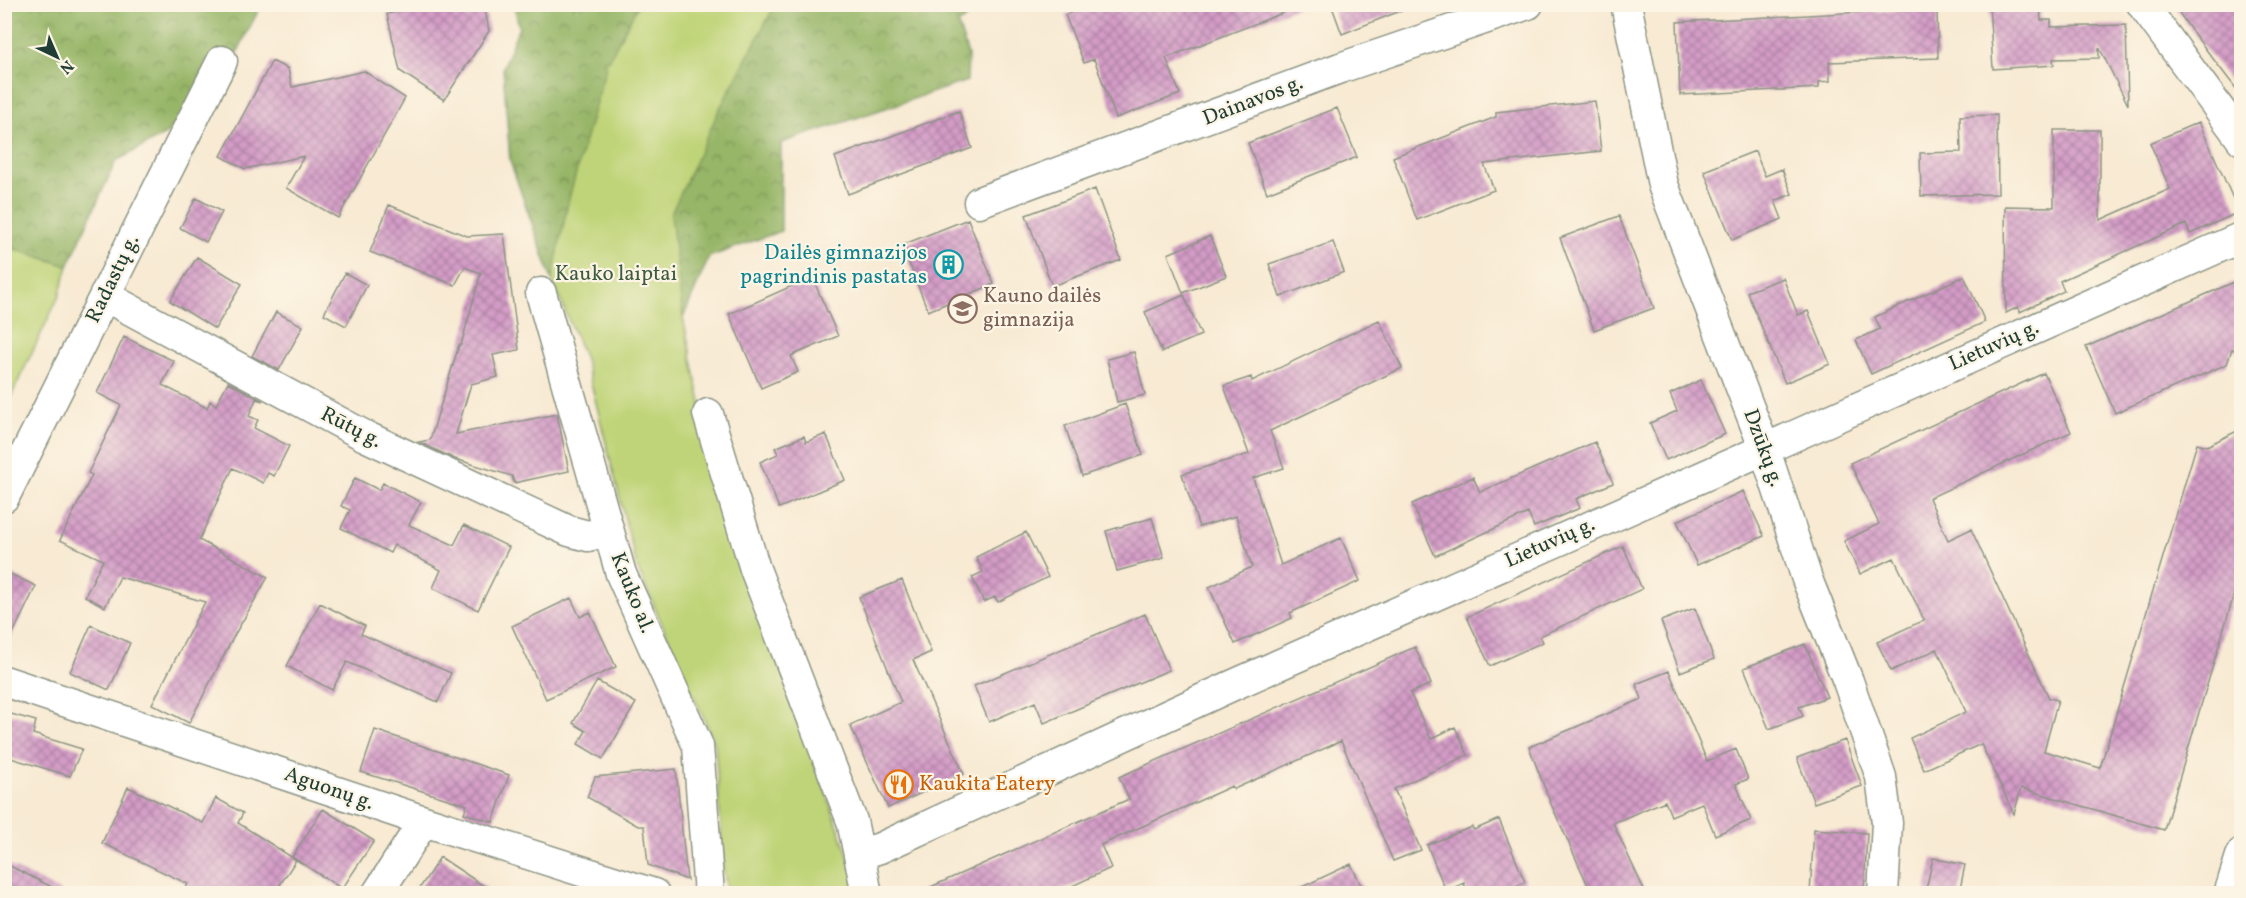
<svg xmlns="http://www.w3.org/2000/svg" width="2246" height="898" viewBox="0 0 2246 898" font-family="Vollkorn,serif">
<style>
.forest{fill:url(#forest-crowns);stroke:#5b7a4e;stroke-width:1.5}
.park{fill:#bfd478;stroke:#6f8856;stroke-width:1.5}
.building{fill:url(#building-cross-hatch)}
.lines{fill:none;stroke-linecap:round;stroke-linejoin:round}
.minor-casing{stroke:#8c9484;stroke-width:33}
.minor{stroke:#fff;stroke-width:30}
.labels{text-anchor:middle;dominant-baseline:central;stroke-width:4.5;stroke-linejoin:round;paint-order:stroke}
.street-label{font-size:21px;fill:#1f3d34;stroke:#fcf5e5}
.culture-label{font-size:21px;fill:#0d838f;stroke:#fcf5e5;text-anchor:end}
.park-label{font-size:21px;fill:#3f5b42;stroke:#fcf5e5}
.education-label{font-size:21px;fill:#785e54;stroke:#fcf5e5;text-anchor:start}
.food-label{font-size:21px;fill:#c56008;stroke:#fcf5e5;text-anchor:start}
</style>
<defs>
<pattern id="forest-crowns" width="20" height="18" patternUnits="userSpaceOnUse" patternTransform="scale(1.5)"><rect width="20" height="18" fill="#97b668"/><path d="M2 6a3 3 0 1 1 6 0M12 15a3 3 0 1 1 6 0" fill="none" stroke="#7b9556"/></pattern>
<pattern id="building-cross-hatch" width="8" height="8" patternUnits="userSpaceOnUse" patternTransform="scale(1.5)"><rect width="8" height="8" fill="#d49cc7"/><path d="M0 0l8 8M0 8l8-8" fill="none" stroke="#ab80a2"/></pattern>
</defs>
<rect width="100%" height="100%" fill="#fcf5e5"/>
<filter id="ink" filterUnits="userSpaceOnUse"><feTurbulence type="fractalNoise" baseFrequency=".0167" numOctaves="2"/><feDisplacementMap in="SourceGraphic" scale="12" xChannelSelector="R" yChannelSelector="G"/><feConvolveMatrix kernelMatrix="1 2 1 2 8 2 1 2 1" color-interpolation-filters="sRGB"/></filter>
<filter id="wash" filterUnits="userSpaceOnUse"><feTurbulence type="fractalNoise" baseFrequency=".008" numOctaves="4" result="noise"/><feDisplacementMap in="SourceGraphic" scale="24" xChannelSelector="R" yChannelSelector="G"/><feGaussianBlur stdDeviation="1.35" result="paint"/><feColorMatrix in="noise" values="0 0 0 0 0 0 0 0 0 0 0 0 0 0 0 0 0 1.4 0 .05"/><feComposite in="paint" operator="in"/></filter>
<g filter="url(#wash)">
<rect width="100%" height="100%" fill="#f8ead3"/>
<path class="forest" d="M 5,5 L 261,5 L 208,111 L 116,161 L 68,266 L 5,246 Z
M 514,5 L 984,5 L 958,24 L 968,55 L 967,81 L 781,143 L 781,231 L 709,257 L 683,318 L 583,282 L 552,280 L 510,161 L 503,67 L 519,27 Z"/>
<path class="park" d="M 638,5 L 775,5 L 720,108 L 671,214 L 683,318 L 721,497 L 853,869 L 857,893 L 728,893 L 724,873 L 715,744 L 637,567 L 585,359 L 552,280 L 569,198 L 607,63 Z
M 5,246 L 68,266 L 59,296 L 5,409 Z"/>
<g id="blocks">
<path class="building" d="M 432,4 L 484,4 L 489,31 L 444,100 L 400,71 L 387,14 Z
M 1092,4 L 1300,4 L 1301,6 L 1166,58 L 1180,94 L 1116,118 L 1094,59 L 1084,63 L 1065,15 Z
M 1331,4 L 1413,4 L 1413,6 L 1342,34 Z
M 1989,4 L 2040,4 L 2041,20 L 2051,20 L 2051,27 L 2126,25 L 2128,105 L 2099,47 L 2099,58 L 2053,59 L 2054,65 L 1993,69 Z
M 2173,4 L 2241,4 L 2241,95 L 2191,30 Z
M 1937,8 L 1938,58 L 1829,62 L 1830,81 L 1819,82 L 1819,88 L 1680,95 L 1677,22 Z
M 272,61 L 288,69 L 292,87 L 364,71 L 405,98 L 338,218 L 286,188 L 304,156 L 245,169 L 221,156 Z
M 1595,101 L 1601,151 L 1484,164 L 1494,190 L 1417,220 L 1393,157 L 1496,117 L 1496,112 Z
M 1337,108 L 1357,157 L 1267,193 L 1248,143 Z
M 959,111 L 972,148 L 848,194 L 835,157 Z
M 1997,115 L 1998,194 L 1921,196 L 1920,153 L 1961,152 L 1960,116 Z
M 2199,122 L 2239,212 L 2190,234 L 2186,224 L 2060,281 L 2064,291 L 2020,312 L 2018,307 L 2006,313 L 2005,206 L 2054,207 L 2054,130 L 2100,130 L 2100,220 L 2170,189 L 2150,143 Z
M 1755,151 L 1765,176 L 1782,169 L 1792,194 L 1775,201 L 1782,219 L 1732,240 L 1704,171 Z
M 1095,189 L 1121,260 L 1052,286 L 1026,215 Z
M 196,198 L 222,212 L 206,242 L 180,228 Z
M 389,205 L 467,236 L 504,234 L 519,350 L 493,355 L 498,377 L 471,384 L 456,434 L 557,414 L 569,471 L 514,483 L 512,476 L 455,459 L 419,442 L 430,440 L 459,345 L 461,345 L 481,273 L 465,267 L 455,285 L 370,252 Z
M 1619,216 L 1654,308 L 1594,330 L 1560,238 Z
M 968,219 L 994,284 L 928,311 L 902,245 Z
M 1210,236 L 1226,276 L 1183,293 L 1168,254 Z
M 1333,242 L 1344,272 L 1280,297 L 1269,264 Z
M 197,257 L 242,284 L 215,329 L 170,301 Z
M 345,273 L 367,285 L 346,326 L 324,314 Z
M 1964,276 L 1985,322 L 1871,374 L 1856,340 L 1880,329 L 1875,317 Z
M 812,277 L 838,336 L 791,356 L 798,372 L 761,388 L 729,314 Z
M 1783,278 L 1798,315 L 1808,311 L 1830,364 L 1785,383 L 1747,292 Z
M 2241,279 L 2241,352 L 2232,349 L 2227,364 L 2115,413 L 2086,347 Z
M 1184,295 L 1201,335 L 1162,352 L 1145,312 Z
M 276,312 L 303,326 L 279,370 L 252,356 Z
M 1379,320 L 1402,368 L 1270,431 L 1284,468 L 1253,478 L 1281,565 L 1341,538 L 1360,581 L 1290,613 L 1292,618 L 1235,644 L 1209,587 L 1252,567 L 1236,516 L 1199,527 L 1182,474 L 1249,454 L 1224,386 L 1251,377 L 1252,381 Z
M 124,337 L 174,361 L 162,385 L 207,408 L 210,401 L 216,405 L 228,382 L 263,401 L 256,399 L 249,416 L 258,420 L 254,428 L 289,446 L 274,476 L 268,473 L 263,483 L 233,468 L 199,540 L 268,577 L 235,634 L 189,723 L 152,704 L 205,602 L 120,577 L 105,607 L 85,596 L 103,560 L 60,540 L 92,475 L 88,473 L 121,405 L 97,393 Z
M 1134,352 L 1145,395 L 1117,402 L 1107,359 Z
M 2044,373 L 2071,432 L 1929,498 L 1948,540 L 1971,529 L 2049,698 L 2058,700 L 2044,751 L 2100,768 L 2197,443 L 2207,446 L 2241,429 L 2241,571 L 2164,830 L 2021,788 L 2014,814 L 1981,744 L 1924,770 L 1910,738 L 1966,712 L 1937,649 L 1891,671 L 1877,642 L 1924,620 L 1894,558 L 1860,574 L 1844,541 L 1879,524 L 1850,463 Z
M 1701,380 L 1725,434 L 1666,460 L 1650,423 L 1677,411 L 1670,394 Z
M 1125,404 L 1143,455 L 1082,476 L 1065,426 Z
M 826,434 L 845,480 L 779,508 L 760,462 L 778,454 L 775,448 L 804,436 L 806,442 Z
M 1595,442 L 1613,483 L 1576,499 L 1580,508 L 1534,527 L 1528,513 L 1435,556 L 1412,504 L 1473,477 L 1480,492 Z
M 355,478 L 379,490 L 383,483 L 421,502 L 409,525 L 454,545 L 464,525 L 509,547 L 478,610 L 433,588 L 441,570 L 394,545 L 390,553 L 341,528 L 350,510 L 341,506 Z
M 1743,491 L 1764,536 L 1697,565 L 1677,521 Z
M 1152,518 L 1164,558 L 1117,571 L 1106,531 Z
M 1026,532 L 1048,577 L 998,602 L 995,597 L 984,602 L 972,577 L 983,572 L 976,557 Z
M 1623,546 L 1642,589 L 1540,636 L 1543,642 L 1490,666 L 1467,617 Z
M 4,571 L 36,586 L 4,652 Z
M 902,580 L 931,652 L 913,660 L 964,774 L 888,808 L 850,725 L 901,702 L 859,597 Z
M 571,598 L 580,617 L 590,612 L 616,667 L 546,699 L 512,626 Z
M 320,603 L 365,626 L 361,634 L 451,673 L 438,702 L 347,662 L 332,690 L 287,666 Z
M 1695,608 L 1714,659 L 1680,672 L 1661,621 Z
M 1145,614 L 1169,670 L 1044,723 L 1035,702 L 989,722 L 974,686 Z
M 91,625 L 130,643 L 109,690 L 70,672 Z
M 1805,644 L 1827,697 L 1799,707 L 1803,716 L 1769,729 L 1744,668 Z
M 1415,647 L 1431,684 L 1410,693 L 1431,739 L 1455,727 L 1468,755 L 1394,789 L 1421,850 L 1393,861 L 1341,741 L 1234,789 L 1232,786 L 1101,845 L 1111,868 L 1055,894 L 915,894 L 1129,799 L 1119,777 Z
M 1669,671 L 1707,761 L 1736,749 L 1748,779 L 1736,784 L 1751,820 L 1715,835 L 1702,803 L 1671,816 L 1665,801 L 1613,823 L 1646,894 L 1592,894 L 1551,804 L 1529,747 L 1642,699 L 1636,684 Z
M 597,681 L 636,703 L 603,759 L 578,744 L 586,731 L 573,723 Z
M 4,712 L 36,721 L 33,734 L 82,749 L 70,776 L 4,756 Z
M 375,730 L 509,775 L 493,822 L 464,813 L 467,805 L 361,772 Z
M 1845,740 L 1862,786 L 1814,803 L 1797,758 Z
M 676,769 L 687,880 L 648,865 L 644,826 L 638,826 L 587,797 L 595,777 Z
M 128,787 L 203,823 L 216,798 L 243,813 L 238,823 L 296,860 L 274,894 L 182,894 L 188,884 L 102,843 Z
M 323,809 L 374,841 L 342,889 L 292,857 Z
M 1499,819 L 1525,882 L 1499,894 L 1468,894 L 1464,883 L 1446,891 L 1427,845 L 1472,827 L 1474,830 Z
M 1814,829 L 1867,833 L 1864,894 L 1810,894 Z
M 440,857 L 496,894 L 416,894 Z
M 1933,858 L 1965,865 L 1959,894 L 1925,894 Z
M 4,863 L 66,894 L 4,894 Z
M 1351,864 L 1365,894 L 1287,894 Z"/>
</g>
</g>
<g filter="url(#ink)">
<use href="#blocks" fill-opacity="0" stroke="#8c9484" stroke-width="1.5"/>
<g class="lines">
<defs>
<path id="minor" d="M 1626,4 L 1663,185 L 1764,447 L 1807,579 L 1848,681 L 1881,777 L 1887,823 L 1883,894
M 2142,4 L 2242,140
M 979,202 L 1340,68 L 1528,4
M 541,293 L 621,574 L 698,746 L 709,894
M 105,296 L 365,436 L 569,531 L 588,536 L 607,531
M 708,414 L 755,569 L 852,821 L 867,894
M 4,497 L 222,61
M 4,681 L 424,821 L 654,894
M 861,854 L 880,848 L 1229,687 L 2242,237
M 377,894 L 424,821
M 2229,894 L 2242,853"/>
</defs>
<use href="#minor" class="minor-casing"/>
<use href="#minor" class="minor"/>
</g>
</g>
<defs>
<symbol id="building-ring" viewBox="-11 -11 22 22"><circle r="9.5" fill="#fcf5e5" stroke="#0f9aa8" stroke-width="1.5"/><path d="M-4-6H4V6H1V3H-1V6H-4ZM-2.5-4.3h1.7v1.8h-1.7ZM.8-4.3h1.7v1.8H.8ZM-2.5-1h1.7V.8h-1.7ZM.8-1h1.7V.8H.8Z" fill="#0f9aa8"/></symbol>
<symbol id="school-ring" viewBox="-11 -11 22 22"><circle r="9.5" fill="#fcf5e5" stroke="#8d6e63" stroke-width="1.5"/><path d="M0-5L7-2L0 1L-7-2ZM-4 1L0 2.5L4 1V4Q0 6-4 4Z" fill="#8d6e63"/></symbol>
<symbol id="restaurant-ring" viewBox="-11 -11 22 22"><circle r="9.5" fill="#fcf5e5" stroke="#e8710a" stroke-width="1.5"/><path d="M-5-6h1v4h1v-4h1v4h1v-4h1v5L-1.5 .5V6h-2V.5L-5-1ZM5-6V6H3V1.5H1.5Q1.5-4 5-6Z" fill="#e8710a"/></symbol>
</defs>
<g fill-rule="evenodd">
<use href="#building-ring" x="932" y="248" width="33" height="33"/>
<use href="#school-ring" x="946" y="292" width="33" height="33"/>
<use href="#restaurant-ring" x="882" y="768" width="33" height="33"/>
</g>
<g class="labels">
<g class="street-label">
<text transform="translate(1253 101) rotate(-21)">Dainavos g.</text>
<text transform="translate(113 279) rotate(-64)">Radastų g.</text>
<text transform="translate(1994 346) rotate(-24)">Lietuvių g.</text>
<text transform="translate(351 428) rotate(27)">Rūtų g.</text>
<text transform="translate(1763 448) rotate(70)">Dzūkų g.</text>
<text transform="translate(1550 543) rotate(-24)">Lietuvių g.</text>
<text transform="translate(632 593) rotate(68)">Kauko al.</text>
<text transform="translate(329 789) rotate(19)">Aguonų g.</text>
</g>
<g class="culture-label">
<text x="927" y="253">Dailės gimnazijos<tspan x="927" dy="24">pagrindinis pastatas</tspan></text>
</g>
<g class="park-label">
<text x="616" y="274">Kauko laiptai</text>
</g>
<g class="education-label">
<text x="983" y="296">Kauno dailės<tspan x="983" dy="24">gimnazija</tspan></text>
</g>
<g class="food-label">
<text x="919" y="784">Kaukita Eatery</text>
</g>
</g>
<rect width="2246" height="898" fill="none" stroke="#fcf5e5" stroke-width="24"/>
<g transform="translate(57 57) rotate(136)" stroke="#fcf5e5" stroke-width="4.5" paint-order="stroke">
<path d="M0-4.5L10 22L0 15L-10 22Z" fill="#1f3d34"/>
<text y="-9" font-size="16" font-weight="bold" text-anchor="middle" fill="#1f3d34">N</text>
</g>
</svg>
